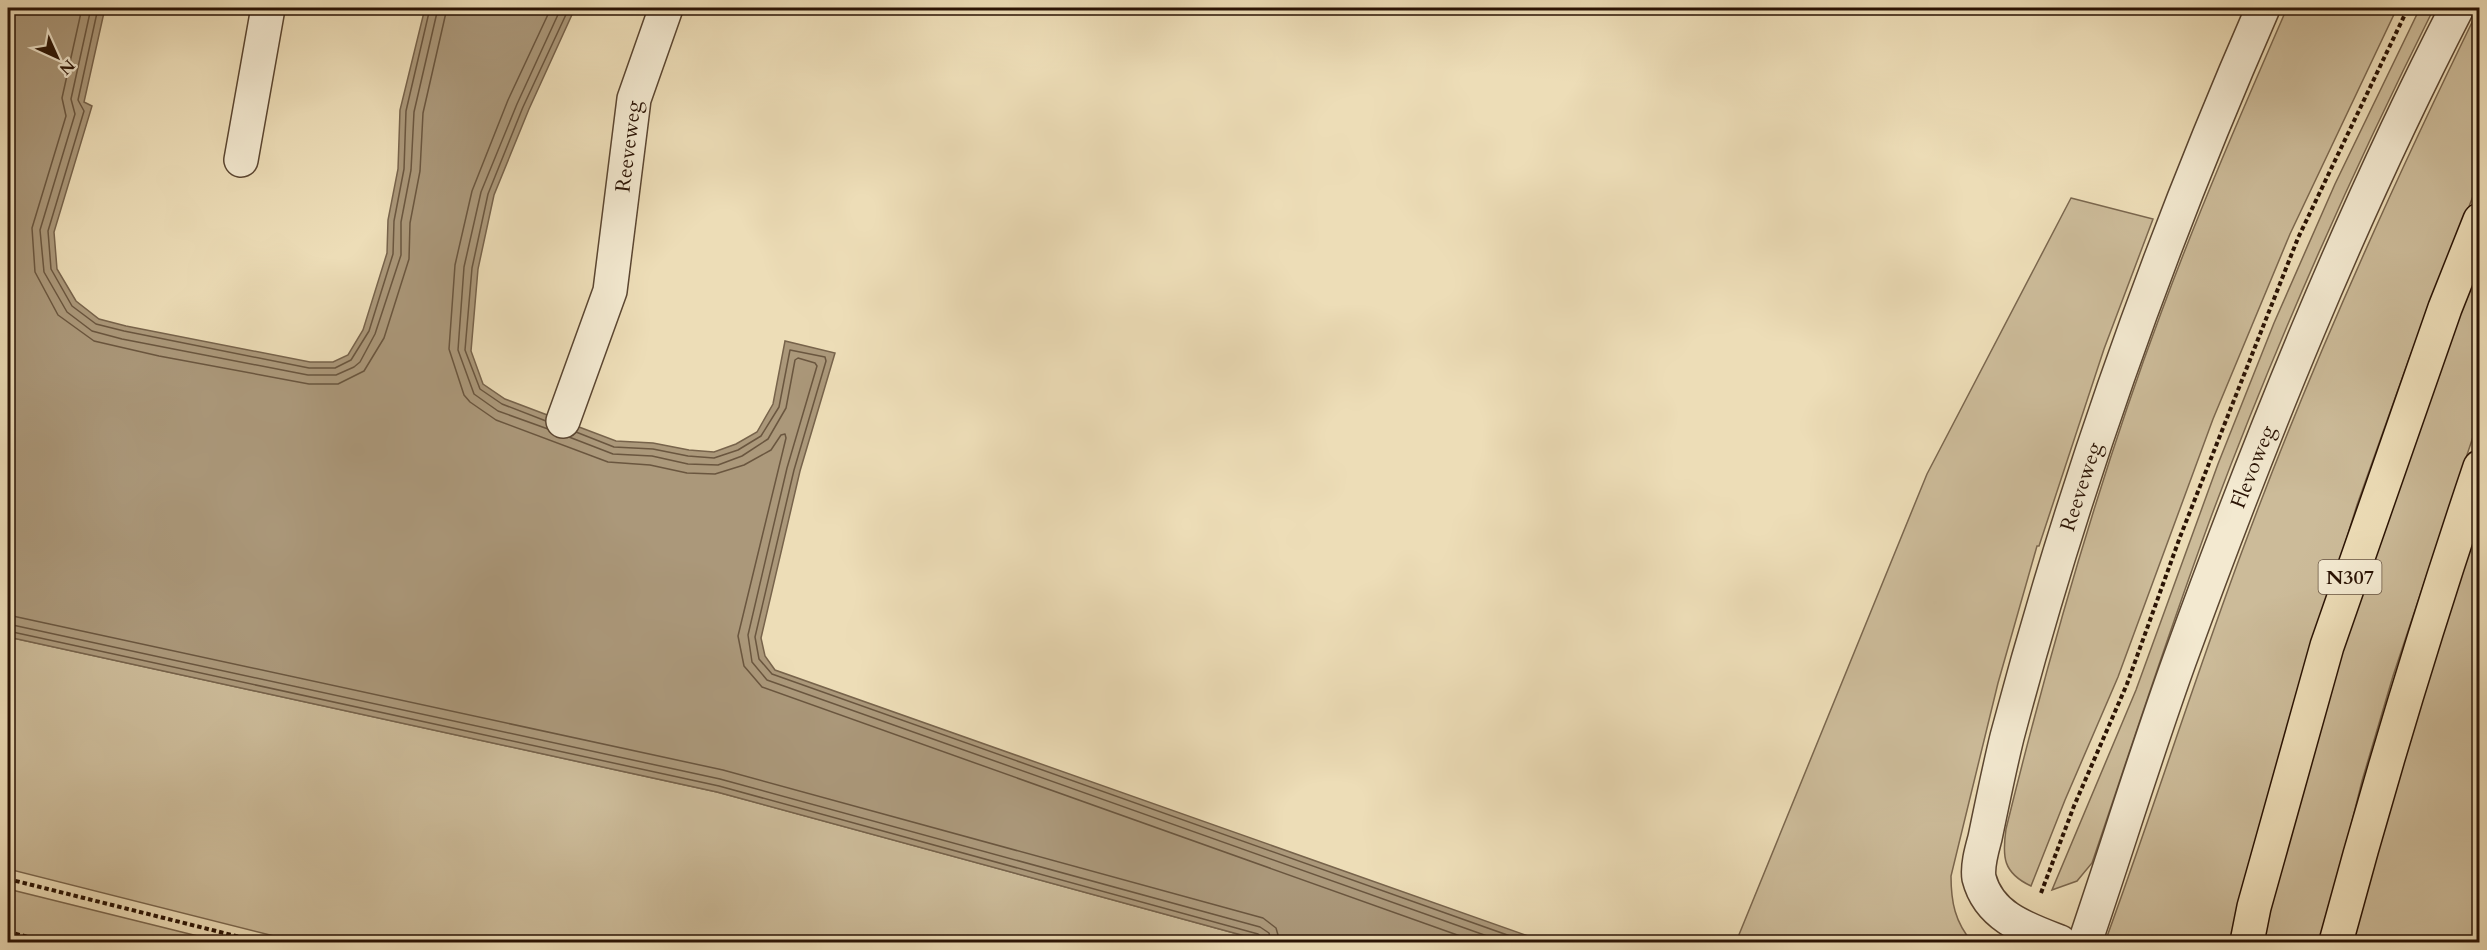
<svg xmlns="http://www.w3.org/2000/svg" width="2487" height="950" viewBox="0 0 2487 950" font-family="Cardo,serif">
<style>
.green{fill:#cb9;stroke:#7b674e;stroke-width:1.5}
.water{fill:#ab987a;stroke:#77634b;stroke-width:1.5}
.lines{fill:none;stroke-linecap:round;stroke-linejoin:round}
.shore{stroke:#6a563f;stroke-width:1.5}
.minor-casing{stroke:#5b4631;stroke-width:36}
.highway-casing{stroke:#2a1304;stroke-width:36}
.path{stroke:#2a1304;stroke-width:4;stroke-dasharray:4.5 3;stroke-linecap:butt}
.minor{stroke:#f3e9d0;stroke-width:33}
.highway{stroke:#edddb7;stroke-width:33}
.labels{text-anchor:middle;dominant-baseline:central;stroke-width:5;stroke-linejoin:round;paint-order:stroke}
.shield{fill:#f3e9d0;stroke:#665341;stroke-width:1.5}
.shield-label{font-size:20px;font-weight:bold;fill:#2a1304}
.street-label{font-size:21px;fill:#2a1304;stroke:#f3e9d0}
</style>
<rect width="100%" height="100%" fill="#edddb7"/>
<filter id="stains"><feTurbulence type="fractalNoise" baseFrequency=".00333" numOctaves="4"/><feColorMatrix values="0 0 0 0 .2 0 0 0 0 .09 0 0 0 0 .02 0 0 0 .5 -.17"/></filter>
<radialGradient id="worn" r=".72"><stop offset=".6" stop-color="#630" stop-opacity="0"/><stop offset="1" stop-color="#630" stop-opacity=".3"/></radialGradient>
<path class="green" d="M 2287,8 L 2397,8 L 2290,234 L 2213,419 L 2118,677 L 2065,800 L 2031,886 C 2003,873 2002,857 2006,829 C 2049,654 2098,481 2161,313 C 2199,210 2243,109 2287,8 Z
M 2420,8 L 2434,8 C 2351,174 2276,343 2211,517 C 2169,631 2131,748 2092,863 L 2077,881 L 2052,890 L 2136,690 L 2218,464 L 2274,323 L 2335,184 Z
M 2479,8 L 2479,181 L 2409,359 L 2357,505 L 2301,685 L 2232,942 L 2105,942 C 2153,811 2195,677 2244,546 C 2312,362 2393,184 2479,8 Z
M 2071,198 L 2153,219 L 2104,349 L 2039,546 L 2037,546 L 1998,683 L 1951,876 C 1951,902 1955,922 1972,942 L 1736,942 L 1927,474 Z
M 2479,258 L 2479,419 L 2393,676 L 2362,781 L 2322,942 L 2262,942 L 2337,663 Z
M 2479,507 L 2479,942 L 2352,942 L 2416,704 Z
M 8,637 L 717,792 L 1267,942 L 298,942 L 8,869 Z
M 8,889 L 222,942 L 8,942 Z"/>
<path class="water" d="M 10,8 L 105,8 L 84,102 L 92,106 L 54,232 L 57,269 L 76,301 L 99,319 L 126,326 L 310,362 L 333,362 L 348,355 L 363,330 L 387,253 L 388,220 L 398,169 L 400,110 L 425,8 L 575,8 L 529,109 L 494,195 L 478,269 L 471,351 L 483,384 L 505,399 L 616,441 L 653,443 L 689,450 L 714,452 L 736,444 L 757,432 L 773,404 L 785,341 L 835,353 L 800,471 L 761,638 L 765,656 L 775,670 L 1545,942 L 1267,942 L 717,792 L 8,637 L 8,17 Z"/>
<g class="lines">
<path class="shore" d="M 82,8 L 62,98 L 66,116 L 32,228 L 35,272 L 58,315 L 94,341 L 159,356 L 309,384 L 338,384 L 364,371 L 384,338 L 409,259 L 410,223 L 420,171 L 423,113 L 447,8
M 91,8 L 71,99 L 75,114 L 40,230 L 44,272 L 67,312 L 92,331 L 122,339 L 308,375 L 336,375 L 354,367 L 360,362 L 375,334 L 401,255 L 401,222 L 411,170 L 414,112 L 438,8
M 98,8 L 78,100 L 84,111 L 48,231 L 51,269 L 72,306 L 96,324 L 124,331 L 309,368 L 335,368 L 351,360 L 369,331 L 393,254 L 394,221 L 404,169 L 406,111 L 430,8
M 551,8 L 508,100 L 472,191 L 455,265 L 449,349 L 464,395 L 470,402 L 496,420 L 608,462 L 650,465 L 687,473 L 715,474 L 744,465 L 771,450 L 781,435 L 785,434 L 786,438 L 738,636 L 744,666 L 762,687 L 1477,942
M 546,421 L 502,404 L 480,389 L 465,350 L 472,268 L 488,194 L 523,107 L 569,8
M 548,429 L 498,411 L 474,394 L 458,350 L 464,267 L 481,192 L 517,104 L 561,8
M 576,432 L 614,447 L 653,449 L 688,456 L 714,458 L 738,450 L 761,436 L 779,407 L 790,350 L 825,357 L 826,361 L 794,470 L 755,637 L 759,659 L 772,674 L 1527,942
M 569,437 L 613,454 L 652,456 L 688,464 L 718,465 L 742,456 L 768,439 L 786,408 L 795,360 L 798,358 L 815,363 L 817,366 L 787,468 L 748,635 L 752,662 L 767,680 L 1504,942
M 8,615 L 723,770 L 1263,918 L 1276,928 L 1280,942
M 8,624 L 720,779 L 1260,927 L 1269,933 L 1271,942
M 8,631 L 719,786 L 1258,934 L 1262,937 L 1263,942"/>
<defs>
<g id="minor">
<path d="M 241,160 L 268,8"/>
<path id="s1" d="M 563,421 L 610,291 L 634,99 L 666,8"/>
<path id="s2" d="M 2060,942 C 2026,929 1989,917 1979,878 C 1977,866 1982,849 1985,838 C 1992,804 1999,770 2007,737 C 2073,487 2160,244 2263,8"/>
<path id="s3" d="M 2085,942 C 2117,848 2146,753 2180,659 C 2261,437 2349,218 2457,8"/>
</g>
<path id="highway" d="M 2247,942 L 2254,907 L 2327,646 L 2445,308 L 2480,220
M 2336,942 C 2379,782 2427,624 2480,467"/>
</defs>
<use href="#minor" class="minor-casing"/>
<use href="#highway" class="highway-casing"/>
<path class="path" d="M 8,879 L 260,942
M 2041,893 L 2074,806 L 2127,684 L 2180,537 L 2298,238 L 2408,8
M 8,932 L 49,942"/>
<use href="#minor" class="minor"/>
<use href="#highway" class="highway"/>
</g>
<g class="labels">
<rect class="shield" x="2318.5" y="560" width="63" height="34" rx="4.5"/>
<g class="shield-label">
<text x="2350" y="577">N307</text>
</g>
<g class="street-label">
<text stroke="none"><textPath href="#s1" startOffset="284">Reeveweg</textPath></text>
<text stroke="none"><textPath href="#s3" startOffset="504">Flevoweg</textPath></text>
<text stroke="none"><textPath href="#s2" startOffset="513">Reeveweg</textPath></text>
</g>
</g>
<rect width="2487" height="950" fill="none" stroke="#edddb7" stroke-width="30"/>
<rect x="9" y="9" width="2469" height="932" fill="none" stroke="#2a1304" stroke-width="3"/>
<rect x="15" y="15" width="2457" height="920" fill="none" stroke="#2a1304" stroke-width="1.5"/>
<g transform="translate(57 57) rotate(135)" stroke="#f3e9d0" stroke-width="4.5" paint-order="stroke">
<path d="M0-4.5L10 22L0 15L-10 22Z" fill="#2a1304"/>
<text y="-9" font-size="16" font-weight="bold" text-anchor="middle" fill="#2a1304">N</text>
</g>
<rect width="100%" height="100%" filter="url(#stains)"/>
<rect width="100%" height="100%" fill="url(#worn)"/>
</svg>
